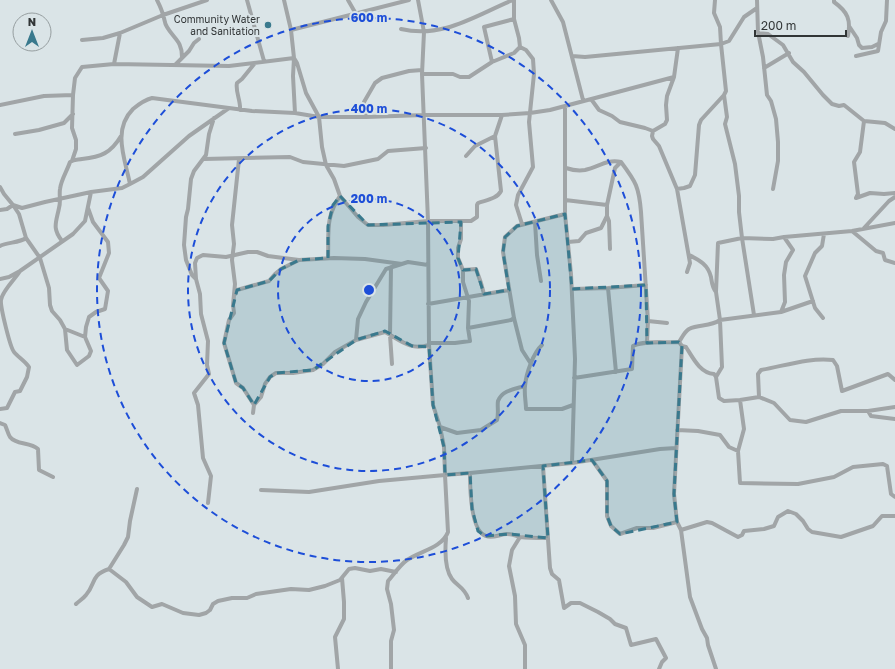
<svg xmlns="http://www.w3.org/2000/svg" width="895" height="669" viewBox="0 0 895 669" font-family="'Golos Text',sans-serif">
<style>
.lines{fill:none;stroke-linecap:round;stroke-linejoin:round}
.minor{stroke:#a1a5a7;stroke-width:4}
.marked{fill:#39798d;fill-opacity:0.2;stroke:#39798d;stroke-width:3;stroke-dasharray:8 5;stroke-linejoin:round}
.ring{fill:none;stroke:#1d4ed8;stroke-width:2;stroke-dasharray:7 5}
.poi-dot{fill:#39798d;stroke:#dae4e7;stroke-width:1.5}
.labels{text-anchor:middle;dominant-baseline:central;stroke-width:4;stroke-linejoin:round;paint-order:stroke}
.poi-label{font-size:10px;fill:#313536;stroke:#dae4e7;text-anchor:end}
.centre{fill:#1d4ed8;stroke:#dae4e7;stroke-width:2}
.ring-label{font-size:12px;text-anchor:middle;font-weight:bold;fill:#1d4ed8;stroke:#dae4e7;stroke-width:4;stroke-linejoin:round;paint-order:stroke}
</style>
<rect width="100%" height="100%" fill="#dae4e7"/>
<g class="lines">
<path class="minor" d="M 157,0 C 159,4 162,10 163,15 C 165,19 164,23 167,27 C 174,39 182,41 182,57
M 247,0 L 264,61
M 284,0 L 291,30 L 294,58 L 297,63 L 306,93 L 319,117 L 322,147 L 326,165 L 334,179 L 340,196 L 358,217 L 368,225 L 383,225 L 428,221 L 471,221 L 477,217 L 477,205 L 478,203 C 486,200 497,199 501,191 L 495,136 L 502,115
M 348,0 L 356,14
M 418,0 L 424,32 L 422,74 L 428,221 L 429,345 L 433,405 L 440,427 L 444,447 L 445,475 L 470,473 C 470,487 470,531 486,536 C 493,539 500,534 507,534 C 512,534 516,536 520,537 C 529,538 539,538 548,538
M 551,0 L 563,22 L 583,100
M 715,0 L 714,13 L 720,27 L 721,44 L 726,91 L 724,95 L 727,117 L 725,124 L 735,164 L 739,196 L 739,212 L 742,238 L 754,315
M 757,0 L 758,32 L 763,57 L 767,95 L 771,101 L 776,119 L 778,142 L 778,161 L 773,189
M 834,0 L 834,2 C 848,12 851,20 848,36
M 849,26 L 857,38 L 859,45 L 862,48 L 872,47 L 878,44
M 401,29 C 443,39 476,15 513,0
M 291,30 L 409,0
M 758,32 L 768,34 L 783,45 L 793,62 L 804,72 L 823,95 L 832,104 L 839,106 L 844,105 L 864,121 L 885,123 L 895,129
M 82,40 L 103,38 L 120,33 L 163,15 L 207,0
M 520,47 L 526,50 L 533,59 L 534,74 L 529,122 L 533,167 L 518,195 L 516,205 L 522,224
M 572,56 L 585,57 L 721,44 L 729,41 L 744,17 L 757,8
M 856,56 L 878,51 L 881,32 L 886,21 L 887,0
M 492,62 L 484,27 L 514,19
M 114,64 L 120,33
M 175,65 L 189,51 L 194,43 L 199,39
M 764,68 L 789,53
M 422,74 L 453,74 L 460,77 L 469,77 L 492,62 L 514,53 L 520,47 L 519,38 L 514,19 L 514,0
M 591,99 L 599,110 L 612,116 L 620,122 L 645,128 L 653,131
M 0,105 L 44,96 L 73,95
M 240,110 C 241,101 235,91 237,83 L 242,79 L 255,63
M 366,117 L 364,102 L 375,83 L 382,78 L 409,71 L 422,70
M 653,131 L 652,136 L 653,139 L 659,146 L 677,189 L 690,263 L 687,272
M 653,131 L 665,124 L 667,120 L 666,105 L 667,96 L 674,77 L 678,48
M 15,134 L 39,130 L 64,123 L 73,114
M 466,156 L 475,146 L 495,136
M 204,159 L 290,157 L 303,162 L 344,166 L 378,159 L 388,151 L 426,148
M 239,159 L 232,225 L 234,244 L 232,260 L 235,284 L 233,305 L 234,313 L 229,320 L 224,343 L 236,383 L 243,388 L 254,405
M 72,161 L 76,149 L 76,140 L 72,128 L 73,95 L 75,78 L 82,67 L 114,64 L 229,66 L 294,58 L 293,76 L 295,113
M 566,168 C 572,170 579,171 585,170 C 599,167 606,159 621,162 C 636,182 639,187 641,212 L 648,321 L 667,323
M 130,184 L 143,177 L 189,136 L 229,108
M 0,187 L 4,194 L 13,205 L 22,208 L 45,202 L 91,192 L 122,188 L 130,184 C 125,159 112,130 133,109 C 139,104 144,100 152,98 L 252,111 L 295,113 L 319,117 L 366,117 L 424,115 L 502,115 L 530,113 L 550,110 L 674,77
M 677,189 L 684,188 L 690,186 L 695,175 L 699,125 L 701,120 L 724,95
M 856,198 L 858,194 L 854,162 L 860,152 L 864,121
M 856,198 L 870,193 L 884,194 L 895,193
M 565,200 L 607,205
M 0,210 L 7,209 L 13,205 L 19,214 L 26,238 L 40,258 L 49,288 L 50,305 L 52,311 L 60,320 L 65,329 L 67,350 L 77,365 L 89,356 L 91,351 L 85,337 L 86,327 L 89,317 L 96,312 L 105,309 L 108,291 L 99,278 L 109,253 L 108,242 L 93,222 L 88,208
M 607,216 L 609,221 L 610,249
M 461,222 L 461,239 L 458,248 L 458,258 L 463,270
M 535,222 L 537,255 L 541,281
M 864,228 L 889,201 L 895,197
M 852,231 L 876,251 L 883,253 L 885,260 L 895,263
M 62,241 C 52,228 56,223 59,208 C 61,202 59,195 60,189 C 61,180 67,171 70,162 C 74,159 78,160 82,159 C 101,157 111,153 121,136
M 568,242 L 579,241 L 586,233 L 601,228 L 607,216 L 607,205 L 615,168 L 621,162
M 0,246 C 8,242 19,243 26,238
M 689,255 C 699,260 708,264 711,277 C 712,283 712,287 716,292
M 328,258 C 329,234 325,217 340,196
M 391,267 L 390,335 L 392,364
M 0,279 L 9,277 L 20,271 L 73,234 L 85,221 L 91,192
M 196,279 L 192,275 L 186,260 L 184,245 L 186,217 L 188,209 L 191,179 L 194,171 L 206,155 L 209,134 L 214,118
M 608,288 L 616,372
M 572,289 L 608,288 L 646,285
M 235,294 L 237,290 L 269,281 L 275,274 L 281,269 L 299,260 L 334,258 L 365,259 L 402,264
M 428,304 L 509,290
M 781,312 L 785,302 L 784,275 L 786,262 L 793,250 L 784,237
M 823,318 L 815,308 L 805,276 L 815,253 L 822,246 L 824,234
M 468,328 L 511,320 L 514,318
M 65,329 L 85,337
M 356,340 L 358,319 L 366,302 L 386,269 L 408,262 L 428,265
M 679,342 C 682,338 684,332 689,329 C 699,324 710,327 720,320 L 781,312 L 813,301
M 429,343 L 455,343 L 470,341 L 468,328 L 469,301 L 463,282 L 463,270 L 476,269 L 481,283 L 484,294
M 647,343 L 648,321
M 542,345 C 533,353 526,374 525,386 C 524,394 526,402 526,409 L 562,409 L 573,405
M 682,346 L 686,347 C 693,358 700,373 714,374 L 716,377 L 719,398 L 724,401 L 740,400 L 759,397 L 774,403 L 790,420 L 806,422 L 841,411 L 868,411 L 871,416 L 895,419
M 531,364 L 522,350 L 514,318 L 503,252 L 505,237 L 517,226 L 565,214
M 716,377 L 722,367 L 720,320 L 716,292 L 718,243 L 742,238 L 773,239 L 784,237 L 852,231 L 895,223
M 574,378 L 632,369 L 633,346 C 643,340 668,343 679,342 L 682,346 L 674,494 L 677,522 L 681,530 L 690,597 L 702,629 L 707,638 L 708,645 L 716,669
M 759,397 L 758,374 L 761,370 C 784,366 810,357 833,360 L 837,366 L 842,391 L 888,374 L 895,380
M 740,400 L 744,429 L 738,451 L 740,483 L 798,484 L 834,477 L 853,467 L 883,464 L 887,466 L 891,494 L 895,497
M 0,409 L 7,408 L 15,392 L 20,391 L 27,377 L 29,367 C 25,361 18,357 14,352 C 10,347 0,306 1,300 C 2,291 16,278 20,271
M 868,411 L 895,407
M 253,413 L 254,405 L 261,397 L 265,384 L 270,377 L 276,373 L 293,373 L 313,370 L 323,364 L 335,352 L 356,340 L 385,332 C 400,340 410,351 429,345
M 0,423 L 5,425 C 7,429 8,434 10,437 C 16,445 30,442 38,449 L 39,470 L 53,477
M 440,427 L 457,433 L 481,430 L 497,420 C 499,413 497,406 498,401 C 502,390 515,389 525,386
M 677,430 L 698,431 L 720,435 L 729,447 L 738,451
M 592,460 L 607,481 L 607,516 L 611,526 L 620,534 L 637,528 L 653,528 L 677,522
M 572,463 L 660,449 L 676,448
M 543,466 L 550,568 L 552,574 L 559,580 L 564,608 L 571,603 L 580,603 L 598,612 L 610,619 L 615,624 L 626,628 L 631,645 L 656,639 L 666,658 L 662,662 L 659,669
M 470,473 L 572,463 L 575,359 L 571,274 L 565,214 L 565,106
M 137,489 L 130,521 L 128,537 L 124,545 L 109,569 L 126,582 L 137,597 L 152,607 L 162,604 L 183,613 L 199,615 L 206,613 L 210,610 L 213,604 L 218,601 L 232,598 L 247,598 L 256,594 L 291,589 L 309,590 L 325,586 L 340,580 L 349,569 L 355,568 L 370,571 L 381,569 L 396,572
M 261,490 L 309,492 L 379,481 L 445,475 L 448,532 C 442,548 420,551 407,560 C 400,565 394,574 388,581 L 387,589 L 391,604 L 394,630 L 391,641 L 391,669
M 208,503 L 211,476 L 203,458 L 198,405 L 194,393 L 209,374 L 207,365 L 208,341 L 201,314 L 200,294 L 196,279 L 195,263 L 197,258 L 203,255 L 226,257 L 248,252 L 257,252 L 268,256 L 299,260
M 681,530 L 707,522 L 712,523 L 738,537 L 742,535 L 744,531 L 764,529 L 774,526 L 778,517 L 788,511 L 796,514 L 803,521 L 808,529 L 812,532 L 841,537 L 873,526 L 882,516 L 895,516
M 520,537 L 512,550 L 509,566 L 515,596 L 516,624 L 525,645 L 525,669
M 446,538 C 445,550 444,568 452,579 C 457,586 464,587 468,598
M 76,604 C 79,601 83,599 86,595 C 96,584 90,575 109,569
M 338,669 L 335,637 L 344,619 L 344,602 L 342,578"/>
</g>
<path class="marked" d="M 340,196 L 368,225 L 461,222 L 458,258 L 463,270 L 476,269 L 484,294 L 509,290 L 503,252 L 505,237 L 517,226 L 565,214 L 572,289 L 646,285 L 647,343 L 679,342 L 682,346 L 674,494 L 677,522 L 620,534 L 611,526 L 607,516 L 607,481 L 592,460 L 543,466 L 548,538 L 509,534 L 485,536 L 478,531 L 472,509 L 470,473 L 445,475 L 444,447 L 433,405 L 429,347 L 412,346 L 385,331 L 356,340 L 313,370 L 276,373 L 270,377 L 254,405 L 243,388 L 236,383 L 224,343 L 237,290 L 269,281 L 281,269 L 299,260 L 328,258 L 328,226 L 333,205 Z"/>
<g class="ring">
<circle cx="369" cy="290" r="91"/>
<circle cx="369" cy="290" r="181"/>
<circle cx="369" cy="290" r="272"/>
</g>
<circle class="poi-dot" cx="268" cy="25" r="4"/>
<g class="labels">
<g class="poi-label">
<text x="260" y="19">Community Water<tspan x="260" dy="12">and Sanitation</tspan></text>
</g>
</g>
<circle cx="369" cy="290" r="6" class="centre"/>
<g class="ring-label">
<text x="369" y="22">600 m</text>
<text x="369" y="113">400 m</text>
<text x="369" y="203">200 m</text>
</g>
<g transform="translate(32 32)"><circle r="19" fill="#dae4e7" stroke="#969ea0"/>
<path d="M0-3L7 15L0 10L-7 15Z" fill="#39798d"/>
<text y="-6" font-size="11" font-weight="bold" text-anchor="middle" fill="#313536">N</text>
</g>
<path d="M755 30v6h91v-6" fill="none" stroke="#313536" stroke-width="2"/>
<text x="761" y="30" font-size="12" fill="#313536" stroke="#dae4e7" stroke-width="3" paint-order="stroke">200 m</text>
</svg>
